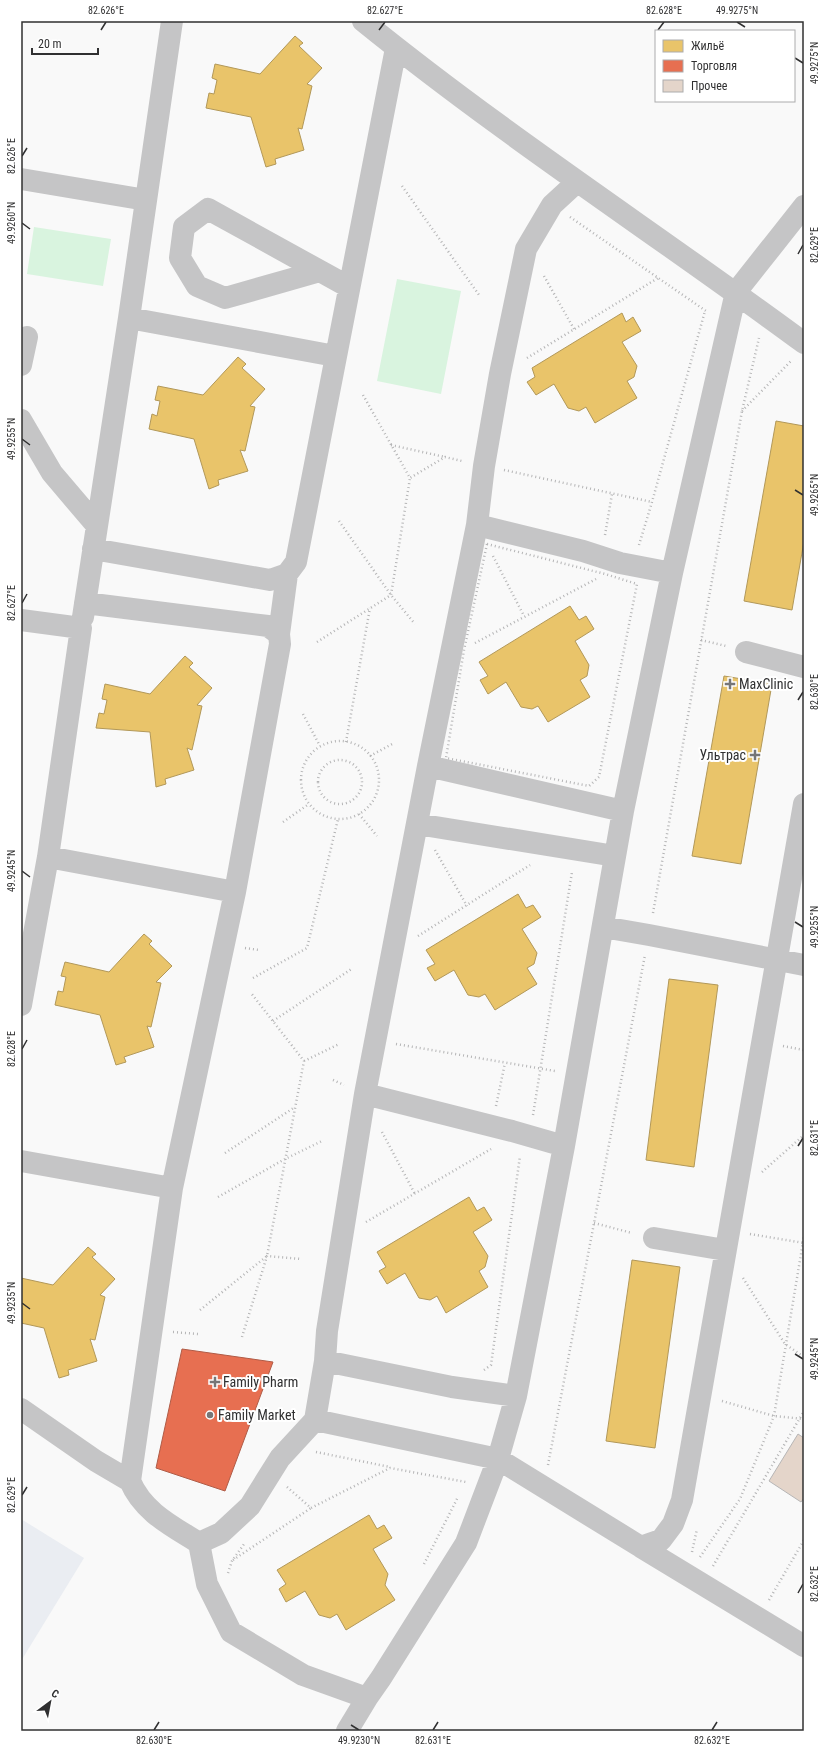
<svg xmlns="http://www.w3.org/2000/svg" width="825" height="1752" viewBox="0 0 825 1752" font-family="'Roboto Condensed',sans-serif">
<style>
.built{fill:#eaedf2}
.green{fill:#d9f4df}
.homes{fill:#e9c46a;stroke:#b29859}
.shops{fill:#e76f51;stroke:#b05c47}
.building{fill:#e4d5ca;stroke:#b7b6b6}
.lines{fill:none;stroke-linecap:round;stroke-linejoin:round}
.path{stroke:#b5b5b6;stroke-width:2.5;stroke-dasharray:1 3;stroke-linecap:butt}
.minor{stroke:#c5c5c6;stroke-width:22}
.ticks{fill:none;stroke:#303031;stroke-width:1.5}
.poi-dot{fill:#767677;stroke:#fff;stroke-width:1.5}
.labels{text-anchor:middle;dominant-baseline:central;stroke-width:4;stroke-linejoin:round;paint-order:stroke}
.poi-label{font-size:14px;fill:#303031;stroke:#fff;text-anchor:start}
.neatline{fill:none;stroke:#303031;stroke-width:1.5}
.ticks-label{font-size:10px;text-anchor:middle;fill:#303031}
</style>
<rect width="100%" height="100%" fill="#f9f9f9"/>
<path class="built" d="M 21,1519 L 84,1558 L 21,1661 Z"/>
<path class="green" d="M 34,227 L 111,239 L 103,286 L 27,274 Z
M 397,279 L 461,291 L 441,394 L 377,381 Z"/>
<path class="homes" d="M 295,36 L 303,43 L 299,46 L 322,68 L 307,84 L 312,86 L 302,129 L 298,128 L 304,150 L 275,159 L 276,164 L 266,167 L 251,117 L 206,108 L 209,93 L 214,94 L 217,80 L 212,78 L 215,64 L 260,74 Z
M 622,313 L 626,322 L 633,317 L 641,331 L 622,342 L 637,366 L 634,377 L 627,381 L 637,398 L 595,423 L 586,407 L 579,411 L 568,408 L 554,384 L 536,395 L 527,382 L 535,377 L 532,368 Z
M 238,357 L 246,364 L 242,368 L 265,389 L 250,406 L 255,407 L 245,451 L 240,450 L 248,471 L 218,480 L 219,485 L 209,489 L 194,439 L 149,429 L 152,414 L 157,416 L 160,401 L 155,400 L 158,386 L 203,395 Z
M 776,421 L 804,426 L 804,541 L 792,610 L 744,601 Z
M 570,606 L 579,620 L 586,616 L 594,629 L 575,641 L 589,665 L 587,676 L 580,680 L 590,697 L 548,722 L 538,706 L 532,709 L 521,707 L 506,682 L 488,694 L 480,680 L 488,676 L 479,662 Z
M 185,656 L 193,663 L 189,667 L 212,688 L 197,705 L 202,706 L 192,750 L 187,748 L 194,770 L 165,779 L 166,784 L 156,787 L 150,732 L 96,728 L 99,713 L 104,714 L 107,700 L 102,699 L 105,684 L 150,694 Z
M 724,676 L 772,684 L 741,864 L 692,856 Z
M 518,894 L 526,908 L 533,905 L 541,917 L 522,929 L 537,953 L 534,964 L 527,968 L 537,984 L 495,1010 L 485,994 L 479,997 L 468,995 L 454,970 L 435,981 L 427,968 L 435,964 L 426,950 Z
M 144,934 L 152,941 L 149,944 L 172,966 L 156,982 L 161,983 L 151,1027 L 147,1026 L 154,1047 L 124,1057 L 126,1062 L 116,1065 L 100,1015 L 55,1005 L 58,991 L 63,992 L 66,977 L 61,976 L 65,962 L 109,972 Z
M 669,979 L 718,985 L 694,1167 L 646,1160 Z
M 469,1197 L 477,1211 L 484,1207 L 492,1220 L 473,1232 L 488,1256 L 485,1267 L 479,1271 L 488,1287 L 446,1313 L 437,1296 L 430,1300 L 419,1298 L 405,1273 L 387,1284 L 379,1271 L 386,1267 L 377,1252 Z
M 88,1247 L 96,1254 L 92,1257 L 115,1279 L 100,1295 L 105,1297 L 95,1340 L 90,1339 L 97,1361 L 68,1370 L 69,1375 L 59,1378 L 44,1328 L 21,1323 L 21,1278 L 53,1285 Z
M 632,1260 L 680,1267 L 655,1448 L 606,1441 Z
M 369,1515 L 377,1529 L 384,1525 L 392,1538 L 373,1549 L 388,1574 L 385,1585 L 395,1600 L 346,1630 L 337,1614 L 330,1618 L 319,1615 L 305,1591 L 286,1602 L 279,1589 L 286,1584 L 277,1570 Z"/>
<path class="shops" d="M 182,1349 L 273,1362 L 225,1491 L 156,1468 Z"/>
<path class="building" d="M 798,1434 L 804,1438 L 804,1498 L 801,1502 L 769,1481 Z"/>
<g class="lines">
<path class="path" d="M 402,186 L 479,295
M 570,217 L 706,311
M 544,276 L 574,329
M 527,358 L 658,278
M 363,395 L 410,478 L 445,457 L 462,461
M 742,411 L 792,360
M 391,445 L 445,457
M 504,470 L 652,502
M 339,521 L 391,595 L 415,624
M 605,535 L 612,494
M 487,544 L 605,574 L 637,584 L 599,777 L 589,786 L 446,758 L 464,650 Z
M 639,545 L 652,502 L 705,311
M 493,556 L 524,616
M 701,640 L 726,646
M 317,642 L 391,595 L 410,478
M 475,643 L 596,579
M 303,714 L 320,746
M301 780a39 39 0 1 1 78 0a39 39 0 1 1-78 0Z
M 346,742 L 370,608
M 370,756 L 394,743
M318 782a22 22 0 1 1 44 0a22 22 0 1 1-44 0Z
M 359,814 L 377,836
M 283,822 L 309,804
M 435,850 L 467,906
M 653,913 L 742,411 L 759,338
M 418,936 L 530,865
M 245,948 L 259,950
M 253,978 L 307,948 L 338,819
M 273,1021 L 353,968
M 396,1044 L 555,1071
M 783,1046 L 804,1050
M 304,1061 L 339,1044
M 333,1080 L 344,1085
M 496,1106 L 505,1063
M 533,1115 L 572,872 L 571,872
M 382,1132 L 415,1194
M 225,1153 L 295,1107
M 762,1172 L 804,1135
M 218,1197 L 285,1159 L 322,1141
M 366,1222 L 491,1149
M 594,1223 L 632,1233
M 750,1234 L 804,1243
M 743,1278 L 785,1344 L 804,1357
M 200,1310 L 267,1256 L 304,1061 L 251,993
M 173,1332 L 198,1334
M 242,1337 L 267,1256 L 301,1259
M 484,1370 L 491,1365 L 520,1156
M 722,1401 L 774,1416 L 804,1419
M 316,1452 L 390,1467
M 548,1465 L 645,955
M 287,1487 L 311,1508 L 390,1468 L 466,1482
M 692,1552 L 697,1529
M 700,1557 L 740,1499 L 774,1416 L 804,1236
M 233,1560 L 311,1508
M 424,1564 L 458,1497
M 713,1566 L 804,1411
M 228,1573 L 232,1561 L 244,1544
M 769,1600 L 804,1540"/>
<path class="minor" d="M 363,21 C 505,136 658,235 804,343
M 21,179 L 146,200
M 320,271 L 225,298 L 197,286 L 180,258 L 184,227 L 208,209 L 349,287
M 129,318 L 335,356
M 21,365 L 27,337
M 21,420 L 52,473 L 97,526 L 83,617
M 97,526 L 129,318 L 172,21
M 93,549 L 270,580 L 287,574 L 296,562 L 396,48
M 672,573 L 736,292 L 804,206
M 21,620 L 81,628 L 48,857 L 21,1005
M 279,634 L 287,574
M 746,652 L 804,667
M 428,766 L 623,811
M 417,824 L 615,856
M 48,857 L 235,892 L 280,644 L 279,634 L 268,626 L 85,603
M 603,927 L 649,935 L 804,965
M 365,1094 L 512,1131 L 564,1146
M 21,1161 L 172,1188
M 654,1238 L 725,1250
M 325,1361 L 452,1387 L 516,1396 L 564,1146 L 623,811 L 672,573 L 620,563 L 583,551 L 477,525
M 21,1409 L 96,1461 L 130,1481 L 172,1188 L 235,892
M 315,1420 L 498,1459 L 641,1547 L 661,1540 L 673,1524 L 682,1500 L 804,804
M 130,1481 C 143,1512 172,1526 199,1543 L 221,1533 L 250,1506 L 280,1458 L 315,1420 L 325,1361 L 327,1331 L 365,1094 L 428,766 L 477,525 L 484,466 L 500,374 L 526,249 L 552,205 L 577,182
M 199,1543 L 207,1584 L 231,1632 L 303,1675 L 367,1698
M 641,1547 L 804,1646
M 347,1731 L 367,1698 L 381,1678 L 466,1543 L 498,1459 L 516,1396"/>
</g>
<path class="ticks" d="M 737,22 L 745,27M 101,30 L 106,22M 379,30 L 385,22M 658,30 L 664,22M 795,58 L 803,63M 22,156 L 27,148M 22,223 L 30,229M 798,254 L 803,245M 22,439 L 30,445M 795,490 L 803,495M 22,603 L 27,594M 798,700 L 803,692M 22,871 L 30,877M 795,922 L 803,927M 22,1049 L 27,1040M 798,1146 L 803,1138M 22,1303 L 30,1309M 795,1354 L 803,1359M 22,1495 L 27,1487M 798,1593 L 803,1584M 351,1725 L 359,1730M 154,1730 L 159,1722M 433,1730 L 438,1722M 712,1730 L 717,1722"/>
<g class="poi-dot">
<path d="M728 678h4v4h4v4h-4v4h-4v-4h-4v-4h4z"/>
<path d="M753 749h4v4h4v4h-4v4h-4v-4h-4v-4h4z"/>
<path d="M213 1376h4v4h4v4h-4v4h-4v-4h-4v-4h4z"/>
<circle cx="210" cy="1415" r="4"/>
</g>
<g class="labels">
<g class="poi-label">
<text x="739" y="684">MaxClinic</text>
<text x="746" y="755" text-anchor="end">Ультрас</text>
<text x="223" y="1382">Family Pharm</text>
<text x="218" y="1415">Family Market</text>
</g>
</g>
<rect width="825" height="1752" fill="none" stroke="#ffffff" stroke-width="44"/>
<rect x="655" y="30" width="140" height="72" fill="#ffffff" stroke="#acacad"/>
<rect x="663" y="40" width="20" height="12" fill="#e9c46a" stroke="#acacad"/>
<text x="691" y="50" font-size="12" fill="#303031">Жильё</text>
<rect x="663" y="60" width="20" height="12" fill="#e76f51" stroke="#acacad"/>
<text x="691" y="70" font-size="12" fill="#303031">Торговля</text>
<rect x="663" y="80" width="20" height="12" fill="#e4d5ca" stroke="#acacad"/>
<text x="691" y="90" font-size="12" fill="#303031">Прочее</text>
<g transform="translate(50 1702) rotate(32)" stroke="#ffffff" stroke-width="3" paint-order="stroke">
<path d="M0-3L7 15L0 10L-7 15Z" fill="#303031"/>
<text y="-6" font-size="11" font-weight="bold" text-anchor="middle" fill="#303031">С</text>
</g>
<path d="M32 48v6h66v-6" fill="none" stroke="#303031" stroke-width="2"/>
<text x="38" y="48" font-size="12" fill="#303031" stroke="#ffffff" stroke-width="3" paint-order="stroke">20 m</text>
<rect x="22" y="22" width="781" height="1708" class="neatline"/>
<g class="ticks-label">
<text x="106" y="14">82.626°E</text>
<text x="385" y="14">82.627°E</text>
<text x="664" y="14">82.628°E</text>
<text x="737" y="14">49.9275°N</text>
<text transform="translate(814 63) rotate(-90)" y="4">49.9275°N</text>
<text transform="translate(11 156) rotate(-90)" y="4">82.626°E</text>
<text transform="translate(11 223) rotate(-90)" y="4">49.9260°N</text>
<text transform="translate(814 245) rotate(-90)" y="4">82.629°E</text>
<text transform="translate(11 439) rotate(-90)" y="4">49.9255°N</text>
<text transform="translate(814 495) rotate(-90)" y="4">49.9265°N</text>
<text transform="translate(11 603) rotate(-90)" y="4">82.627°E</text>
<text transform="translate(814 692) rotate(-90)" y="4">82.630°E</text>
<text transform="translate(11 871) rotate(-90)" y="4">49.9245°N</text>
<text transform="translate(814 927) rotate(-90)" y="4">49.9255°N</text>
<text transform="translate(11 1049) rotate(-90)" y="4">82.628°E</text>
<text transform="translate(814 1138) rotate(-90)" y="4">82.631°E</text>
<text transform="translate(11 1303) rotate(-90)" y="4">49.9235°N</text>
<text transform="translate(814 1359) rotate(-90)" y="4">49.9245°N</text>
<text transform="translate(11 1495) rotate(-90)" y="4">82.629°E</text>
<text transform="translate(814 1584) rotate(-90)" y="4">82.632°E</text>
<text x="154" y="1744">82.630°E</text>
<text x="359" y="1744">49.9230°N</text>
<text x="433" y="1744">82.631°E</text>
<text x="712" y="1744">82.632°E</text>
</g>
</svg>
